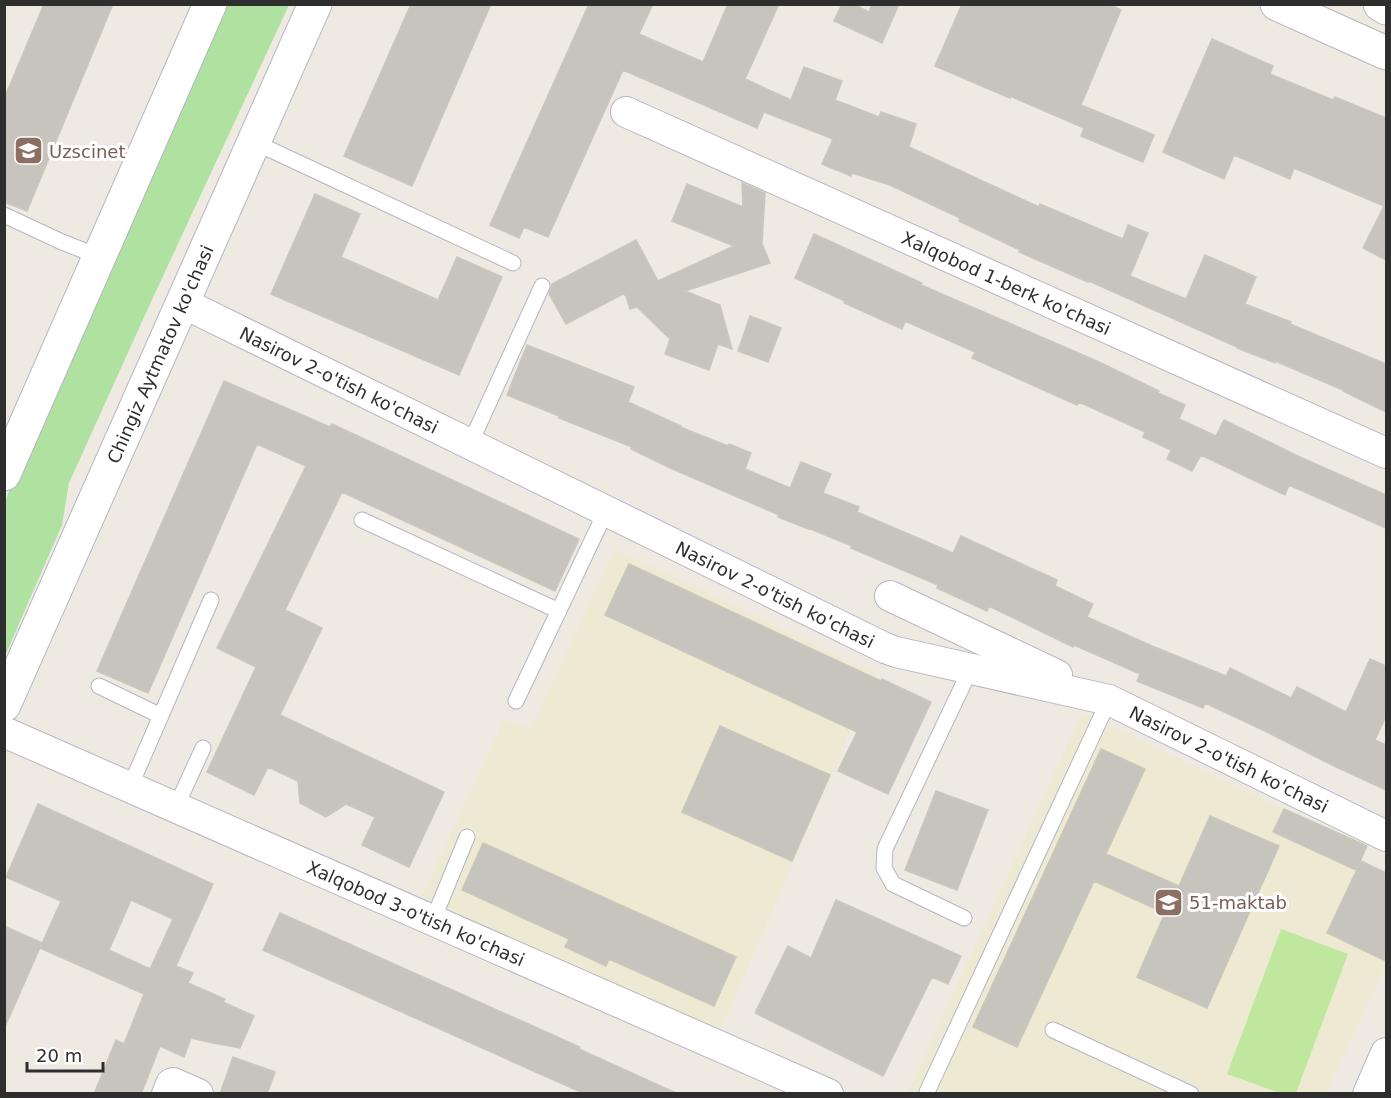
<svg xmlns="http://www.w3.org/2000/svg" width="1391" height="1098" viewBox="0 0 1391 1098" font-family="'DejaVu Sans',sans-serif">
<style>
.education{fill:#eee9d2}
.green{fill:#afe2a1}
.pitch{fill:#bfe89e}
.building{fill:#c7c4bd;stroke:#cac7bb;stroke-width:1.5;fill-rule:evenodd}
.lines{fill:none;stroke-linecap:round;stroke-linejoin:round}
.lane-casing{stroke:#b5b6c0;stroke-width:17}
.street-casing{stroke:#b5b6c0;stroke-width:32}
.secondary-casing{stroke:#b5b6c0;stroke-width:35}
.lane{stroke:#fff;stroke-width:15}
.street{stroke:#fff;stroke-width:30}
.secondary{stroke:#fff;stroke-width:33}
.labels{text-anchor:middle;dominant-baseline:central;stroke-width:6;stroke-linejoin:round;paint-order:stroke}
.education-label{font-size:18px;fill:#785e54;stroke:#fff;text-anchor:start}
.street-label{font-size:18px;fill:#2e2e2e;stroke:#fff}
</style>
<rect width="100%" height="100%" fill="#eeeae2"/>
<path class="education" d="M 615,549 L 875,674 L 719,1034 L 422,896 L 504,720 L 531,729 Z
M 1082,713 L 1284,809 L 1273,833 L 1357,870 L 1327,933 L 1386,961 L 1386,965 L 1326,1093 L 907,1094 Z"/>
<path class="green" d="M 223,5 L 289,5 L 150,304 L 69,483 L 62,525 L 5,656 L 4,506 L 13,479 Z"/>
<path class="pitch" d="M 1281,929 L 1348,954 L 1296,1093 L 1280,1093 L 1227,1074 Z"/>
<path class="building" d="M 44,4 L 113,4 L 27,211 L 4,202 L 4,99 Z
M 411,4 L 491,4 L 412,186 L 344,156 Z
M 589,4 L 653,4 L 639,34 L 703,62 L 728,4 L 779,4 L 745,79 L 791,100 L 804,67 L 842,81 L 835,100 L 879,117 L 881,112 L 916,124 L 909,147 L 1039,207 L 1040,204 L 1123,239 L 1128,225 L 1148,233 L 1130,276 L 1186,299 L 1205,255 L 1256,277 L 1245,304 L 1291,322 L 1290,324 L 1386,364 L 1386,412 L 1343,391 L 1343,390 L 1275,361 L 1275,363 L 1237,348 L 1237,347 L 1089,281 L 1088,282 L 1019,252 L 1020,250 L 959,221 L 960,218 L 890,185 L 852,173 L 851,176 L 822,164 L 833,139 L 764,112 L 757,128 L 623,70 L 548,237 L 524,227 L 519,238 L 490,225 Z
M 842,4 L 853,4 L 869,12 L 872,4 L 899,4 L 882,43 L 834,21 Z
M 962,4 L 1108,4 L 1121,10 L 1081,105 L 1154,135 L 1143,162 L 1081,136 L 1084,128 L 1010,96 L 1010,98 L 935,66 Z
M 1212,39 L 1273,66 L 1270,74 L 1333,100 L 1335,97 L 1386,118 L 1386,260 L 1363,248 L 1384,206 L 1294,168 L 1290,179 L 1234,155 L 1224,179 L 1163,152 Z
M 742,183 L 765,193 L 762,244 L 770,263 L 685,291 L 720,305 L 732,349 L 718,344 L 709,370 L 665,354 L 670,339 L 637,307 L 630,309 L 626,296 L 623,294 L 566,324 L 549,294 L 552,284 L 636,240 L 658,281 L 734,246 L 672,221 L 687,184 L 743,207 Z
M 315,194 L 360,214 L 341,257 L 438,300 L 457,257 L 502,277 L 459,375 L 271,294 Z
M 814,234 L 922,283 L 921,285 L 1097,361 L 1159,391 L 1158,393 L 1185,405 L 1179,419 L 1216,436 L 1224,420 L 1302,458 L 1386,495 L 1386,528 L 1289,485 L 1285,495 L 1201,455 L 1192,471 L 1167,459 L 1171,450 L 1143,437 L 1145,432 L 1079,402 L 1077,405 L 972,358 L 975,352 L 905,321 L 902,329 L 844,303 L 845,301 L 795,278 Z
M 750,316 L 781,328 L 768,362 L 738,351 Z
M 527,345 L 634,387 L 628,402 L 681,426 L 680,427 L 728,446 L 729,444 L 751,453 L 745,469 L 790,488 L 801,462 L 831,474 L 823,493 L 859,507 L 857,512 L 953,553 L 961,536 L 1057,580 L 1055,586 L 1093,604 L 1087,617 L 1152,646 L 1226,676 L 1230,668 L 1291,698 L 1297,687 L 1346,712 L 1370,659 L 1386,666 L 1386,716 L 1375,740 L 1386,745 L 1386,790 L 1332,765 L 1265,731 L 1205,703 L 1203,708 L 1137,681 L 1140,674 L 1074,645 L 1073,647 L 989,606 L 987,611 L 937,588 L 938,585 L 851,548 L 852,546 L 808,528 L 808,529 L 778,517 L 779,515 L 668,467 L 631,449 L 632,447 L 559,418 L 559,416 L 507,395 Z
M 224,381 L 330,427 L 332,424 L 579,539 L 555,591 L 342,492 L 285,610 L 322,628 L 280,715 L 444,792 L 409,867 L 362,845 L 375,817 L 346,804 L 326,817 L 300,803 L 298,781 L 268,767 L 254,795 L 207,772 L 256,667 L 217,648 L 306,466 L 257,444 L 148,693 L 97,671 Z
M 629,564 L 881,681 L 882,679 L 931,702 L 888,794 L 838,771 L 857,732 L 605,615 Z
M 720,726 L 830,775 L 792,861 L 682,812 Z
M 1101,749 L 1145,769 L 1106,854 L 1179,886 L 1210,816 L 1279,846 L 1207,1008 L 1137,977 L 1165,913 L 1094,881 L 1017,1047 L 973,1027 Z
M 936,791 L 988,810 L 957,890 L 905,870 Z
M 38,804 L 213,884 L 176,966 L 193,973 L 188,983 L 225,999 L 223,1002 L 254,1016 L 240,1048 L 208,1042 L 191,1038 L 184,1057 L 160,1046 L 141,1094 L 94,1094 L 116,1040 L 124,1044 L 144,994 L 40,948 L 61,901 L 6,877 ZM 131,900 L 173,919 L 150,969 L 109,950 Z
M 1284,809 L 1367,846 L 1356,870 L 1273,832 Z
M 483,843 L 736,957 L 714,1006 L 609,959 L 606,966 L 565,947 L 569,939 L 462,890 Z
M 1361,861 L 1386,873 L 1386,961 L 1327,933 Z
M 836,900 L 961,956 L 948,984 L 932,977 L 883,1076 L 755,1013 L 788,946 L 811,958 Z
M 280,913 L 580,1047 L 579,1049 L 678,1094 L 585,1094 L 263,950 Z
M 4,926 L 42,943 L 4,1029 Z
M 233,1057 L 275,1072 L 267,1094 L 220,1094 Z"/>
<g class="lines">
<defs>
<path id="lane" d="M 254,142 L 513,263
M 4,215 L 62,242 L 100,257
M 470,444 L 542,286
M 362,520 L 559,611
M 99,686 L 161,716
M 516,701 L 606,511
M 130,787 L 211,600
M 176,807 L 203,748
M 964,918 L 893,884 L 884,868 L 885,849 L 971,668
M 433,920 L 467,837
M 1053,1030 L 1191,1094
M 927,1092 L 1109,700"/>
<g id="street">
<path id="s1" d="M 626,112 L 1386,453"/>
<path id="s2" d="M 183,303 L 885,648 L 896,652 L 1109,700 L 1386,836"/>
<path d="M 890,596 L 1057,675"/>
<path id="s3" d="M 4,732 L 828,1094"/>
<path d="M 167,1094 L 171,1084 L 173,1083 L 198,1094"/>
<path d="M 1368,1094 L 1386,1053"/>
</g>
<g id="secondary">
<path d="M 1277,4 L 1386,53"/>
<path d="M 1380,4 L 1386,8"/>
<path d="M 4,474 L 210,4"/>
<path id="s4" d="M 4,705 L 315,4"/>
</g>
</defs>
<use href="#lane" class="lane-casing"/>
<use href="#street" class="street-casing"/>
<use href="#secondary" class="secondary-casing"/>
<use href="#lane" class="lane"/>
<use href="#street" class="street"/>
<use href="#secondary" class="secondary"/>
</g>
<defs>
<symbol id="school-square" viewBox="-11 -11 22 22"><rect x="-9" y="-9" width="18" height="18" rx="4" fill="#8d6e63" stroke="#fff"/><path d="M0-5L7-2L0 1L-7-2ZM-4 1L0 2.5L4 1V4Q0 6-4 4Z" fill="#fff"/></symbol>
</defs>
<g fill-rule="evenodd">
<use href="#school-square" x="12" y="134" width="33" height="33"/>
<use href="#school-square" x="1152" y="886" width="33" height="33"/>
</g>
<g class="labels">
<g class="education-label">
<text x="49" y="151">Uzscinet</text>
<text x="1189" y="902">51-maktab</text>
</g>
<g class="street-label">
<text stroke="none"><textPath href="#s1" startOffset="417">Xalqobod 1-berk ko'chasi</textPath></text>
<text stroke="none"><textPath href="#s4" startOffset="384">Chingiz Aytmatov ko'chasi</textPath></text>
<text stroke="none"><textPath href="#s2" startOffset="174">Nasirov 2-o'tish ko'chasi</textPath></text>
<text stroke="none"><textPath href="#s2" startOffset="660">Nasirov 2-o'tish ko'chasi</textPath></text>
<text stroke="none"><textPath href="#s2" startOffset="1146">Nasirov 2-o'tish ko'chasi</textPath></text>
<text stroke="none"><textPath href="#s3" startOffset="450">Xalqobod 3-o'tish ko'chasi</textPath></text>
</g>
</g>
<rect width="1391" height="1098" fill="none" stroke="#2e2e2e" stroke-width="12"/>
<path d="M27 1062v9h76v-9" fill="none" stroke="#2e2e2e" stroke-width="3"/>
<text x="36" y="1062" font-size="18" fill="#2e2e2e" stroke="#ffffff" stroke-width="4.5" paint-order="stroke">20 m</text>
</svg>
